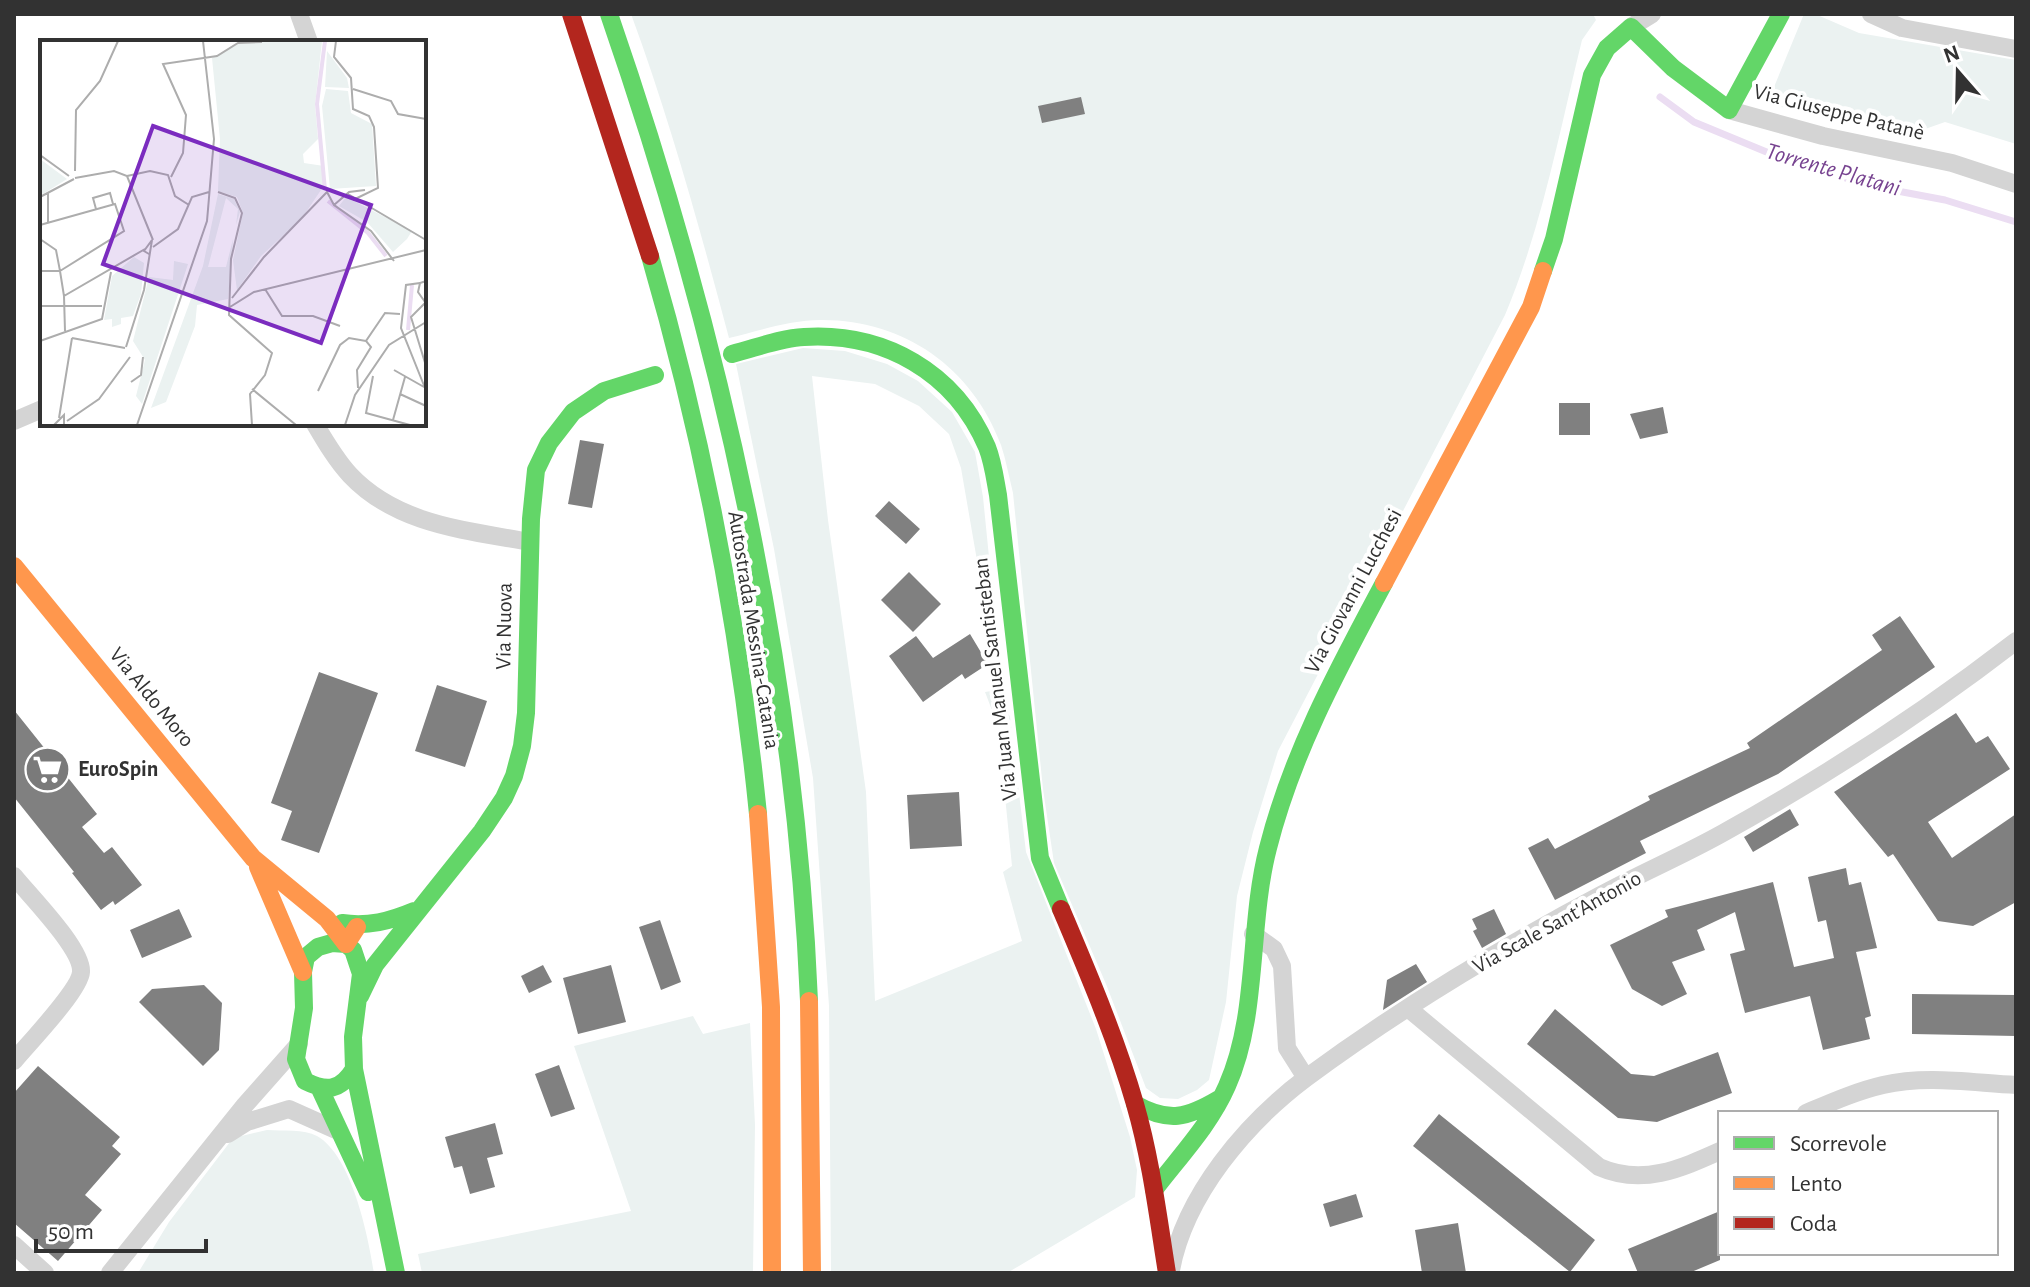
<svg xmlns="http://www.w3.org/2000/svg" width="2030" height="1287" viewBox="0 0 2030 1287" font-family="'Alegreya Sans',sans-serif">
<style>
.green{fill:#ebf2f1}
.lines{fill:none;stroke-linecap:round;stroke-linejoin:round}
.stream{stroke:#ebddf2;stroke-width:7}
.building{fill:#808080}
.street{stroke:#d4d4d4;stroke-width:18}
.fast{stroke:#63d668;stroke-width:18}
.slow{stroke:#ff974d;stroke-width:18}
.jam{stroke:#b3261e;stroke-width:18}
.labels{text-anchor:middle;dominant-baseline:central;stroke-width:8;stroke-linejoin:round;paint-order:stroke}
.street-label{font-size:22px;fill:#323232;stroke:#fff}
.poi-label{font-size:22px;font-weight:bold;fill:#323232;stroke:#fff;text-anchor:start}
.water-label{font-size:24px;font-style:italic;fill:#774390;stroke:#fff}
.inset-river{fill:none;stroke:#ebddf2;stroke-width:4}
.inset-road{fill:none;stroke:#adadad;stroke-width:2}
.view{fill:#7b2cbf;fill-opacity:0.15;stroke:#7b2cbf;stroke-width:4}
.inset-edge{fill:none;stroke:#323232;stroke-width:4}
</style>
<rect width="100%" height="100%" fill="#fff"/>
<path class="green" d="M 631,14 L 1593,14 L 1596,20 L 1582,40 C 1559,133 1542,227 1505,315 L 1278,751 L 1253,832 L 1237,896 L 1226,1002 L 1209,1080 L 1197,1090 L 1178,1099 L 1160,1098 L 1146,1088 L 1106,984 L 1054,863 L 1043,789 L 1013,493 C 1009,477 1006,460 1001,445 C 972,367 903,319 820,320 C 791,320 758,331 729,338 C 700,229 670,120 631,14 Z
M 1804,14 L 1815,14 L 1859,33 L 2016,60 L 2016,144 L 1945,122 L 1911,134 L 1767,104 Z
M 803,348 L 845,351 L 887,364 L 918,381 L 952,412 L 975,452 L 983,497 L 989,557 L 979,572 L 961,468 L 949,434 L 919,406 L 875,384 L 812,376 L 828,520 L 866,792 L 875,1001 L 1022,941 L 1003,872 L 1012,866 L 998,726 L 985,692 L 998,690 L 1010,717 L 1026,852 L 1096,1029 L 1130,1137 L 1137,1170 L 1135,1197 L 1007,1273 L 831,1273 L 829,1006 L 813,778 L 774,549 L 736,364 Z
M 693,1016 L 703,1034 L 750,1023 L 755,1125 L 753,1273 L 422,1273 L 418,1254 L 631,1211 L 574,1046 Z
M 267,1130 C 283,1131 304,1129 317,1136 C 352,1156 368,1235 374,1273 L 138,1273 L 169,1222 L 233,1138 Z"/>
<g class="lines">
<path class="stream" d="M 1660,97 L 1694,122 L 1781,158 L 1871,186 L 1945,200 L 2016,222"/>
</g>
<path class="building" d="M 1081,97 L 1085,114 L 1042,123 L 1038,106 Z
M 1559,403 L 1590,403 L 1590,435 L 1559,435 Z
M 1663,407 L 1668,433 L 1640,439 L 1630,414 Z
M 580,440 L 604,444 L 592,508 L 568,504 Z
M 889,501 L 920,529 L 906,544 L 875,516 Z
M 909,572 L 941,604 L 913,632 L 881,600 Z
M 1900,616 L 1935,667 L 1778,774 L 1640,841 L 1646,853 L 1555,900 L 1528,848 L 1548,838 L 1555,849 L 1650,800 L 1648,796 L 1750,748 L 1747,743 L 1882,650 L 1872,635 Z
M 970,634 L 988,664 L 965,679 L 962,674 L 923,702 L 889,656 L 916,636 L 933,658 Z
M 319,672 L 378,693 L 319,853 L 281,840 L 292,811 L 271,803 Z
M 437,685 L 487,701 L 465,767 L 415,751 Z
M 14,710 L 97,814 L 82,827 L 104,853 L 112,847 L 142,885 L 115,905 L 113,901 L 101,910 L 72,873 L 74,872 L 14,797 Z
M 1956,713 L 1976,743 L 1988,736 L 2010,769 L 1928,822 L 1952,858 L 2016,814 L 2016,902 L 1973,926 L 1938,921 L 1893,854 L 1888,857 L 1834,792 Z
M 959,792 L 962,846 L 910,849 L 907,795 Z
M 1790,809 L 1799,825 L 1753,852 L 1744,837 Z
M 1846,868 L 1849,885 L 1861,882 L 1877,948 L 1856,952 L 1871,1016 L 1865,1018 L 1870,1039 L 1823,1050 L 1810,996 L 1745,1013 L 1730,954 L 1745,950 L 1735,912 L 1697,930 L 1705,950 L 1672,962 L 1687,994 L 1662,1006 L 1632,989 L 1610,945 L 1668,917 L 1665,910 L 1773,882 L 1794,967 L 1834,958 L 1826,920 L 1818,922 L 1808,877 Z
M 179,909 L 192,937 L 142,958 L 130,930 Z
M 1494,909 L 1506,934 L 1482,948 L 1473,931 L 1477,929 L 1472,919 Z
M 660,920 L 681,982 L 661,990 L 639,927 Z
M 1416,964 L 1427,982 L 1383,1010 L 1387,980 Z
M 543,965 L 552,982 L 529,993 L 521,976 Z
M 611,965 L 626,1022 L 578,1034 L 563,978 Z
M 204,985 L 222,1003 L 219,1050 L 203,1066 L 139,1002 L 152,989 Z
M 1912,994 L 2016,995 L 2016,1036 L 1912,1034 Z
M 1555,1009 L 1631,1074 L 1654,1076 L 1718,1052 L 1732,1093 L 1657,1122 L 1618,1118 L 1527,1044 Z
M 559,1065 L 575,1109 L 551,1117 L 535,1074 Z
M 38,1066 L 120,1137 L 112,1146 L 121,1154 L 85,1195 L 102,1210 L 58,1261 L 14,1223 L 14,1093 Z
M 1439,1114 L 1595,1240 L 1570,1272 L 1413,1146 Z
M 495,1123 L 503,1154 L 487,1158 L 495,1187 L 470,1194 L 462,1166 L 454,1168 L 445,1137 Z
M 1356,1194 L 1363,1217 L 1330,1227 L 1323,1204 Z
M 1720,1211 L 1720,1260 L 1689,1273 L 1638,1273 L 1628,1249 Z
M 1458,1223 L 1466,1273 L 1422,1273 L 1415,1230 Z"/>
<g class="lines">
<path class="street" d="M 299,14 L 309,42
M 1871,14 L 1902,28 L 2016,49
M 1631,27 L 1652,14
M 1729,110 L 1823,136 L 1952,163 L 2016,184
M 14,421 L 42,409
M 315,424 C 325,441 336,460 350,475 C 397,525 466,530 530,542
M 14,876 C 29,895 83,949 81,972 C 80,990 28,1044 14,1061
M 1253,934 L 1274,949 L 1282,966 L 1287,1048 L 1306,1078
M 1409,1009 L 1599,1167 C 1642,1186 1680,1169 1720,1151
M 1806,1113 C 1832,1102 1857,1091 1883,1085 C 1926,1075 1973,1083 2016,1085
M 228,1134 L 247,1122 L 289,1109 L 336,1130
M 14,1245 L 45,1273
M 1171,1270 C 1185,1195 1246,1123 1306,1078 C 1394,1013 1501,948 1599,896 C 1639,874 1682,856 1723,833 C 1824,777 1924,712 2016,641
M 110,1273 L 245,1105 L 299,1044"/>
<path class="fast" d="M 609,14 C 719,332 795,664 809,1001
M 650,256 C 703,438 739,625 758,814
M 1543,271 L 1554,239 L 1592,75 L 1607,48 L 1631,27 L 1673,68 L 1729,110 L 1781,14
M 732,354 C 756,348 780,338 804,337 C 884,332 955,372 987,447 C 993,462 995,479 998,495 L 1040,858 L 1061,909
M 342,923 C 368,927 390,921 414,911
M 360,996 L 375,965 L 482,831 L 504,798 L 514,776 L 522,746 L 526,713 L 531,519 L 536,470 L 549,443 L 573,412 L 604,391 L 655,375
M 354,1069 C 340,1091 327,1092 305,1081 L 296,1059 L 304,1008 L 303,972 L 306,957 L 318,947 L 332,943 L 346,944 L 353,950 L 361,974 L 353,1037 L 354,1069 L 396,1273
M 320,1089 L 368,1192
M 1135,1104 C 1169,1123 1187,1118 1219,1099
M 1154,1190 C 1179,1157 1210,1125 1227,1086 C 1259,1015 1248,925 1268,848 C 1292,753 1338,669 1384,583"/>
<path class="slow" d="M 14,566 L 253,858 L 327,919 L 346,944 L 357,927
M 1384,583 L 1531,307 L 1543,271
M 758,814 L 771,1007 L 772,1273
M 258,867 L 303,972
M 809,1001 L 812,1273"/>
<path class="jam" d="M 571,14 L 650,256
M 1061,909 C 1088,973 1116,1038 1135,1104 C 1151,1159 1158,1217 1167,1273"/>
</g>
<defs>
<symbol id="supermarket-disc" viewBox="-11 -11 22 22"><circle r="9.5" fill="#7a7a7a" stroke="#fff"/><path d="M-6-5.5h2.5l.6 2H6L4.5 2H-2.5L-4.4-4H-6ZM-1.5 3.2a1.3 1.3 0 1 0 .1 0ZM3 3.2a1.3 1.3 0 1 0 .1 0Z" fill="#fff"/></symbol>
</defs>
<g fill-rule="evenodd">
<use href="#supermarket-disc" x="22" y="744" width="51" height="51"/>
</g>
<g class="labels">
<g class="street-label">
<text transform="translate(1839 112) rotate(14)">Via Giuseppe Patanè</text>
<text transform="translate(1353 591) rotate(-62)">Via Giovanni Lucchesi</text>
<text transform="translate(504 626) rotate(-89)">Via Nuova</text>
<text transform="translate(754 630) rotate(81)">Autostrada Messina-Catania</text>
<text transform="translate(995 679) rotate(-97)">Via Juan Manuel Santisteban</text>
<text transform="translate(152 697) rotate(51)">Via Aldo Moro</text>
<text transform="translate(1557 922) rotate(-29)">Via Scale Sant'Antonio</text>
</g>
<g class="poi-label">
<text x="78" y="769">EuroSpin</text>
</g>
<g class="water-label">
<text transform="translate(1833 170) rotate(16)">Torrente Platani</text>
</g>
</g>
<g transform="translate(40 40)">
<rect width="386" height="386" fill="#fff"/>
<path d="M 234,1 L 282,1 L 275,65 L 278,99 L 263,114 L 264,123 L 284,126 L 285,144 L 262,178 L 221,216 L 197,250 L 193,220 L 203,173 L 197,157 L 178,151 L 180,99 L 172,18 L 198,4 ZM 287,11 L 307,38 L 309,48 L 285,47 ZM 286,49 L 308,51 L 311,73 L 332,84 L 336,146 L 290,149 L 282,66 ZM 0,119 L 27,139 L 3,154 L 0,152 ZM 178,154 L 194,159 L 200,172 L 196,185 L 198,169 L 186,158 L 168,227 L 186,227 L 193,199 L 188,259 L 157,265 L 155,286 L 126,362 L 111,368 L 163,226 ZM 306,157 L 372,191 L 367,199 L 353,212 L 327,182 L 299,166 ZM 94,217 L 104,223 L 101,254 L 93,276 L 81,278 L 81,284 L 72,287 L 72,279 L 64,280 L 72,236 ZM 134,221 L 148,224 L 102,364 L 96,356 L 105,320 L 93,301 L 109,237 L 133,240 Z" fill="#ebf2f1"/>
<path class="inset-river" d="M 285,150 L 277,64 L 285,1M 288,161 L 328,193 L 346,216M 368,290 L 372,245"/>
<path class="inset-road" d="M 296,1 L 294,17 L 311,38 L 313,69 L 329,76 L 334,87 L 338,148 L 313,160M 313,49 L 351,61 L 358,74 L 386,79M 0,115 L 29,136M 35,131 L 36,70 L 60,41 L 78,1M 87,136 L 110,131 L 128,135 L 135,156 L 149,165M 131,137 L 143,113 L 146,75 L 123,24 L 177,16 L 198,3 L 222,2M 35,138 L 74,131 L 87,136 L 113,200M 178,152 L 195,158 L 202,173 L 191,219 L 189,275 L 232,313 L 225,335 L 210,354 L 212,385M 308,154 L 386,200M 0,157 L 34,139M 294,165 L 309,152 L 325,150M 56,169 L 53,158 L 70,153 L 73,164M 8,183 L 8,153M 0,185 L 75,164 L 84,191 L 20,231 L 16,210 L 0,199M 113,207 L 138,189 L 152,157 L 169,152M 0,231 L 20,231 L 24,256M 380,243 L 366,245 L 361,288 L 385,348M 225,249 L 242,276 L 273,276 L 300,286M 192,258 L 224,217 L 287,152 L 294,165 L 331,191 L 354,221M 385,262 L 378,252 L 380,243 L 386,241M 386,262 L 371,277 L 386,326M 0,266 L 62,266M 190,267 L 214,252 L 386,210M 25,291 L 24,256 L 105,209M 32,298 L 85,308M 0,301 L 62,279 L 71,232M 86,307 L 104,250 L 112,200 L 104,211 L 109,214M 354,330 L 384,347M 333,336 L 326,373 L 370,385M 91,342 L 101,335 L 103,317M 318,348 L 317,330 L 331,307 L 326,301 L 345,273 L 360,274M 212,349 L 256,385M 278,351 L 300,305 L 309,298 L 326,301M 360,354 L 386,366M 19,378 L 32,298M 353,380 L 365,337M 27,381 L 59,359 L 90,317M 14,385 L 24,375 L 24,385M 97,385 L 167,181 L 174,99 L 163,1M 305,385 L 315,355 L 349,305 L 386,282"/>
<path class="view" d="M 113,86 L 331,165 L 281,303 L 63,224 Z"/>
<rect width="386" height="386" class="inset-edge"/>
</g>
<rect width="2030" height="1287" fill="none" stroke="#323232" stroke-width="32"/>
<rect x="1718" y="1111" width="280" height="144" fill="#ffffff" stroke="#adadad" stroke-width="2"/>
<rect x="1734" y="1137" width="40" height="12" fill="#63d668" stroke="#adadad" stroke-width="2"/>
<text x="1790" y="1151" font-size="24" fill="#323232">Scorrevole</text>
<rect x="1734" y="1177" width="40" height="12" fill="#ff974d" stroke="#adadad" stroke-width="2"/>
<text x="1790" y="1191" font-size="24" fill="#323232">Lento</text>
<rect x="1734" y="1217" width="40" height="12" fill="#b3261e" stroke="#adadad" stroke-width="2"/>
<text x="1790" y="1231" font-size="24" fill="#323232">Coda</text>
<g transform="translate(1958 72) rotate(340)" stroke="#ffffff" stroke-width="6" paint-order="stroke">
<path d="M0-6L14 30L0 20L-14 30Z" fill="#323232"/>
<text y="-12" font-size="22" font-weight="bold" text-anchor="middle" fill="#323232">N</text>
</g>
<path d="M36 1239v12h170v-12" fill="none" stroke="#323232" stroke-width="4"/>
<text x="48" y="1239" font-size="24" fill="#323232" stroke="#ffffff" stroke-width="6" paint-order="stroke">50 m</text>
</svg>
